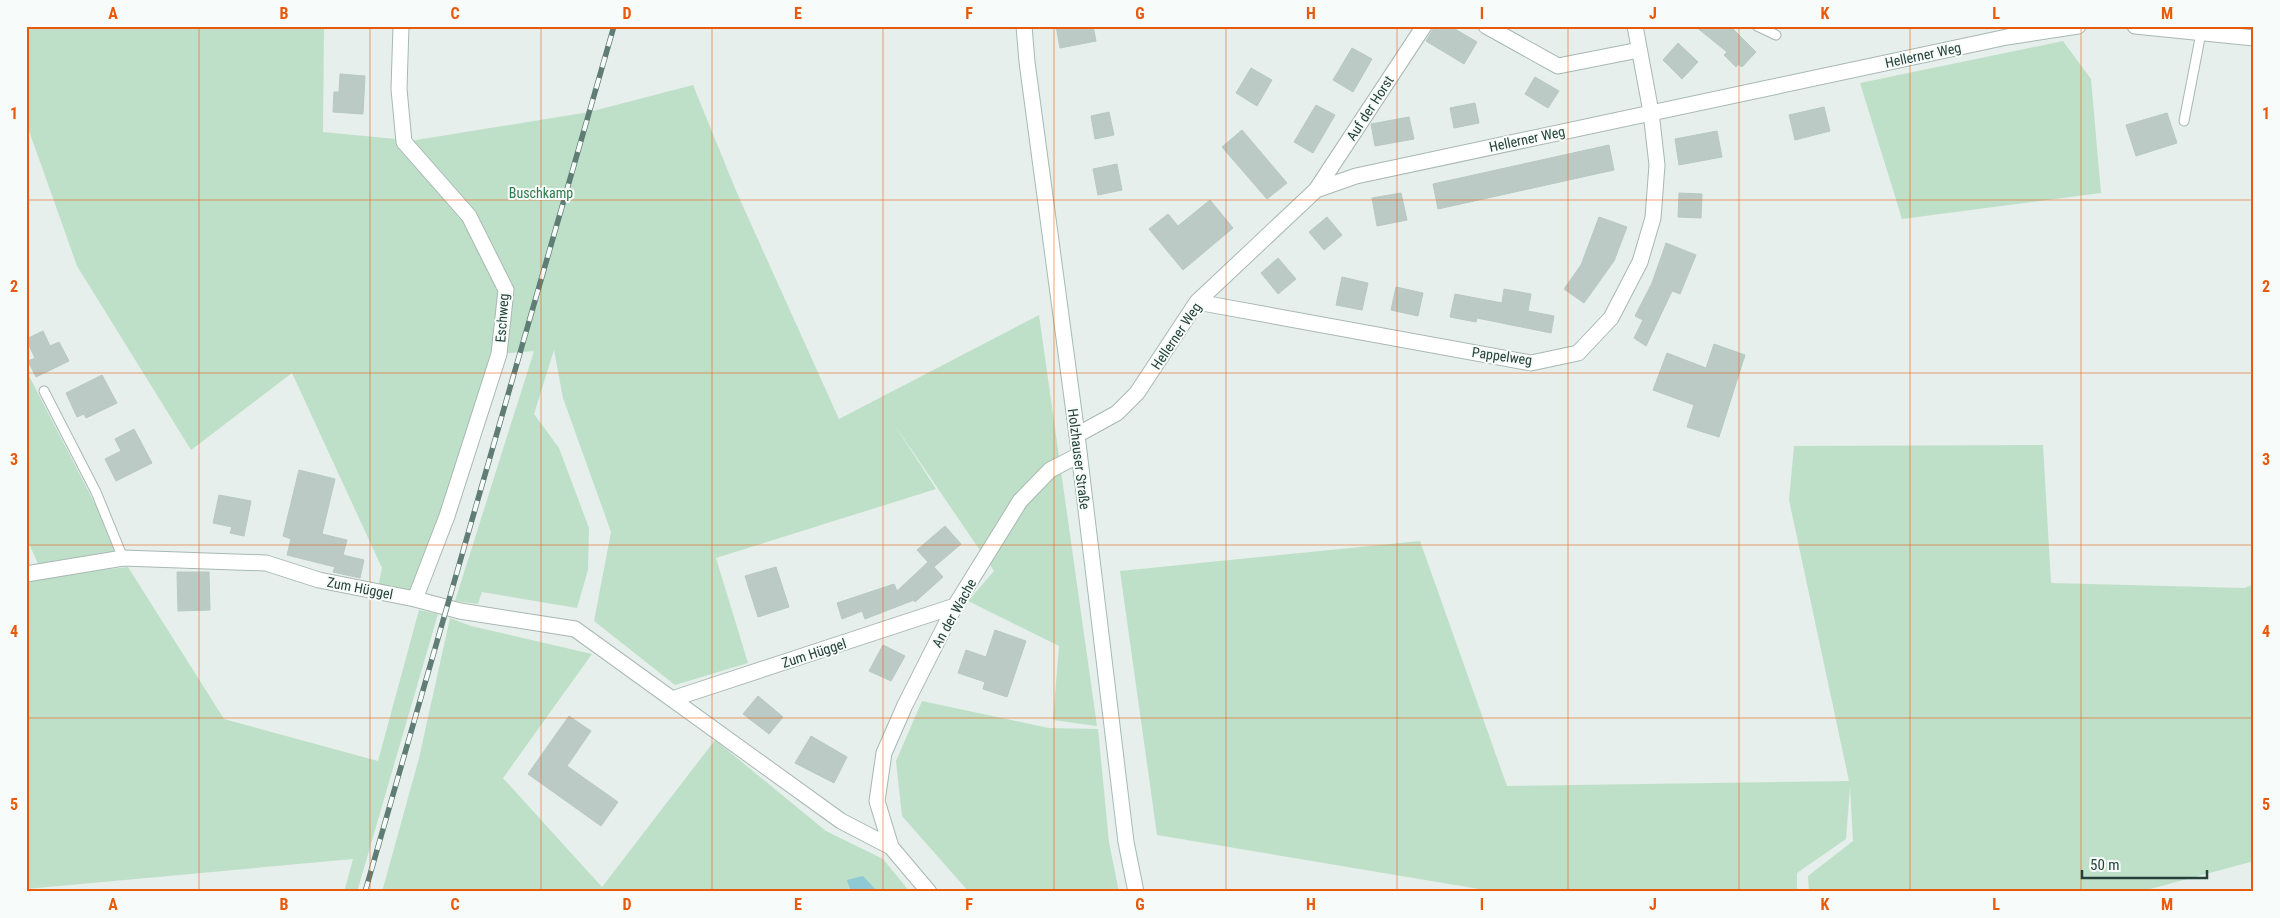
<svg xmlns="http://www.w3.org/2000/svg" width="2280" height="918" viewBox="0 0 2280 918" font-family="'Roboto Condensed',sans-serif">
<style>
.green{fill:#bfe0c8}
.water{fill:#8ec9d4}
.building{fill:#bbcac4;stroke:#b8c9c2}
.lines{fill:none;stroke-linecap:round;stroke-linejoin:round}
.lane-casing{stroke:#a8b8b2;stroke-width:11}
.street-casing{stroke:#a8b8b2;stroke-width:17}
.secondary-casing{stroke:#a4bbb3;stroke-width:17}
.lane{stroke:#fff;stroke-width:9}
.street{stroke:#fff;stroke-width:15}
.secondary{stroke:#fff;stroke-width:15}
.rail-casing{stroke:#5f7d75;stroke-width:5.5}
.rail{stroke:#f7fbf9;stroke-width:4;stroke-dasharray:11;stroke-linecap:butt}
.grid{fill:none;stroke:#e8590c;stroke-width:1;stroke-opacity:0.55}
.labels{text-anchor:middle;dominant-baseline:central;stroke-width:4;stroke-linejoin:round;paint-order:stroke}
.street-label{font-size:14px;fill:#24423a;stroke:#f7fbf9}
.park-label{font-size:14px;fill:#2d7a4b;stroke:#f7fbf9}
.neatline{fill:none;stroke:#e8590c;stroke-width:2}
.grid-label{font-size:16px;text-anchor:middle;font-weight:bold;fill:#e8590c}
</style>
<rect width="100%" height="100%" fill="#e6efeb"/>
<path class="green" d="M 26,26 L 324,26 L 323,132 L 396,139 L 404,142 L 589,112 L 693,85 L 737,193 L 839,419 L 1039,315 L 1097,726 L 1053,720 L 1059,646 L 968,601 L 994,571 L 894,424 L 936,489 L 716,558 L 748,663 L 675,685 L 594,621 L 611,532 L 563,398 L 554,350 L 534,414 L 559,448 L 589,528 L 588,570 L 577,608 L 482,592 L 478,604 L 455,601 L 534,351 L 499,354 L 415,599 L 377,592 L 382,568 L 292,373 L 191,450 L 77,266 L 28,128 Z
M 2063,41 L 2091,79 L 2101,193 L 1902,219 L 1860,83 Z
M 26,370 L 123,558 L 39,566 L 26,537 Z
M 2043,445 L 2051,583 L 2245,588 L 2254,584 L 2254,861 L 2139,892 L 1809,892 L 1808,876 L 1853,841 L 1850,787 L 1846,839 L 1797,873 L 1797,892 L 1497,892 L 1157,835 L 1120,571 L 1420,541 L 1507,786 L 1849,781 L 1789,500 L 1794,446 Z
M 128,567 L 224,719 L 378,761 L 419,610 L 438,614 L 357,892 L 344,892 L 353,859 L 26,889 L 26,581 L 55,575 Z
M 450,618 L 471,626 L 592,654 L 503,778 L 602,887 L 715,740 L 826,831 L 883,859 L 910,892 L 382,892 L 419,758 Z
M 922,701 L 1049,728 L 1098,729 L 1109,842 L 1119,892 L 969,892 L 902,816 L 896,761 Z"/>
<path class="water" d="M 863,876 L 878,892 L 851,892 L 847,880 Z"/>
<path class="building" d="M 1056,26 L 1093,26 L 1096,41 L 1060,48 Z
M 1435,26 L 1450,26 L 1477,42 L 1464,64 L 1426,41 Z
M 1695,26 L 1730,26 L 1756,52 L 1742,67 L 1738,64 L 1736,67 L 1724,55 L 1727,52 Z
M 1678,43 L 1698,62 L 1682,79 L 1663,60 Z
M 1352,48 L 1372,59 L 1353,92 L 1333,80 Z
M 1251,68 L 1272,80 L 1257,106 L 1236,93 Z
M 340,74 L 365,76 L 363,114 L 333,112 L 334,92 L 339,92 Z
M 1535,77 L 1559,91 L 1548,108 L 1525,94 Z
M 1475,103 L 1479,123 L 1454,128 L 1450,108 Z
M 1316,105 L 1335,115 L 1313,153 L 1294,142 Z
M 1824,107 L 1830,131 L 1795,140 L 1789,115 Z
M 1109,112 L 1114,135 L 1095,139 L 1091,116 Z
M 2167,113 L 2177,143 L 2136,156 L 2126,125 Z
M 1409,117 L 1414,139 L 1375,146 L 1371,124 Z
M 1242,130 L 1287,183 L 1267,199 L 1222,147 Z
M 1717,131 L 1722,157 L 1679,165 L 1675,139 Z
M 1609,145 L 1614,170 L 1438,209 L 1433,184 Z
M 1117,164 L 1122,190 L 1098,195 L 1093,169 Z
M 1401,193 L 1407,220 L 1377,226 L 1372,198 Z
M 1679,193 L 1702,194 L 1701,218 L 1678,217 Z
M 1210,200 L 1233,228 L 1183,270 L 1149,229 L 1168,214 L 1178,226 Z
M 1327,217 L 1342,235 L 1324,250 L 1309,232 Z
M 1599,217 L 1627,227 L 1614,261 L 1584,303 L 1564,289 L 1581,265 Z
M 1666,243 L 1696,255 L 1680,294 L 1672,291 L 1646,346 L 1634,338 L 1643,320 L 1635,316 L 1652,283 Z
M 1278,258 L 1296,279 L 1278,294 L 1261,273 Z
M 1342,277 L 1368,283 L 1362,310 L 1336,305 Z
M 1396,287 L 1423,293 L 1418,316 L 1391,310 Z
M 1504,289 L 1531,294 L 1528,311 L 1554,316 L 1551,333 L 1477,318 L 1476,322 L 1450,317 L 1455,294 L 1502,303 Z
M 43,331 L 50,346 L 59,342 L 69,361 L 36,377 L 28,361 L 35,358 L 26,339 Z
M 1714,344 L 1745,355 L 1719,437 L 1687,427 L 1694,405 L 1653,390 L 1667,353 L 1706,368 Z
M 102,375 L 117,403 L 86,418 L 84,414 L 77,417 L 66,393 Z
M 134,429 L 152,463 L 116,481 L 105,459 L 121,451 L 115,439 Z
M 299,470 L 335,479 L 322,534 L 347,540 L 343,555 L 364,560 L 360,578 L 333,572 L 335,567 L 287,555 L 291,539 L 283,536 Z
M 219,495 L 251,501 L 244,536 L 230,533 L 232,527 L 213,523 Z
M 945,526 L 961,544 L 934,567 L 943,577 L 915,602 L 914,600 L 865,619 L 862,611 L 842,619 L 837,603 L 894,584 L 897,591 L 928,562 L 917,550 Z
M 776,567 L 789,607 L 758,617 L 745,576 Z
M 177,572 L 209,572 L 210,610 L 178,611 Z
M 995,630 L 1026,641 L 1007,697 L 983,689 L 985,682 L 958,673 L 966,650 L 986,657 Z
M 883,645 L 905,656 L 891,681 L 869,671 Z
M 758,696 L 783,717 L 769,734 L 743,714 Z
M 569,716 L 591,731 L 567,766 L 618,802 L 601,826 L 528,774 Z
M 811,736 L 847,757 L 834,783 L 795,763 Z"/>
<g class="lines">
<defs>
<path id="lane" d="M 1757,26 L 1776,35
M 2184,121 L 2201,33
M 44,391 L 96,492 L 123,558"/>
<path id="street" d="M 401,26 L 399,89 L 404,142 L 469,216 L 506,290 L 499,354 L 447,516 L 415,599
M 1486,26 L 1558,66 L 1639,50
M 2135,26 L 2254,38
M 1316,190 L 1424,26
M 1197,302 L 1531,363 L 1578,353 L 1611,318 L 1640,262 L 1653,218 L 1657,165 L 1651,112 L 1635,26
M 1077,435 L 1117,413 L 1137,393 L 1197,302 L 1316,190 L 1356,176 L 2007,37 L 2078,26
M 26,574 L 123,558 L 266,563 L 319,580 L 415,599 L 460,611 L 575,629 L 841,821 L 891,847 L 929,892
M 672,699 L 955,606
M 891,847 L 877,801 L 884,753 L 905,705 L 955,606 L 1020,501 L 1050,470 L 1079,455"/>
<path id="secondary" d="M 1024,26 L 1027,62 L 1077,435 L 1126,842 L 1136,892"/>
</defs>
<use href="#lane" class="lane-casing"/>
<use href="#street" class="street-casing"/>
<use href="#secondary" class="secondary-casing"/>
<use href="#lane" class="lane"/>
<use href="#street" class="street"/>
<use href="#secondary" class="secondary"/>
<defs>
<path id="rail" d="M 365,892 L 614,26"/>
</defs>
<use href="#rail" class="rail-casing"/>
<use href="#rail" class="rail"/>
</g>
<path class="grid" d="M 199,26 L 199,892M 370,26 L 370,892M 541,26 L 541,892M 712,26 L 712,892M 883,26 L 883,892M 1054,26 L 1054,892M 1226,26 L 1226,892M 1397,26 L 1397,892M 1568,26 L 1568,892M 1739,26 L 1739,892M 1910,26 L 1910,892M 2081,26 L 2081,892M 26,200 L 2254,200M 26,373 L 2254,373M 26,545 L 2254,545M 26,718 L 2254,718"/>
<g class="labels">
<g class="street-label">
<text transform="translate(1923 55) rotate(-12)">Hellerner Weg</text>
<text transform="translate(1370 108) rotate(-57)">Auf der Horst</text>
<text transform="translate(1527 139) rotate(-12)">Hellerner Weg</text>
<text transform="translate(502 318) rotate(-86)">Eschweg</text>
<text transform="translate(1176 336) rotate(-56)">Hellerner Weg</text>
<text transform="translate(1502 356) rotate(8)">Pappelweg</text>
<text transform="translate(1079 459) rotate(83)">Holzhauser Straße</text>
<text transform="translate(360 588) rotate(11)">Zum Hüggel</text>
<text transform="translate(954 613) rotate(-61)">An der Wache</text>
<text transform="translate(814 653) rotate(-18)">Zum Hüggel</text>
</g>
<g class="park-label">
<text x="541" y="193">Buschkamp</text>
</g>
</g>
<rect width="2280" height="918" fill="none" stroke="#f7fbf9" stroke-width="55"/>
<path d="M2082 870v8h125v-8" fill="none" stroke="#24423a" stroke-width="2.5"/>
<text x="2090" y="870" font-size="15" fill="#24423a" stroke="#f7fbf9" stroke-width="4" paint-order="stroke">50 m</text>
<rect x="28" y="28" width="2224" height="862" class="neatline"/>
<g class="grid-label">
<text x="113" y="19">A</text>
<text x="284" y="19">B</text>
<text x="455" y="19">C</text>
<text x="627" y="19">D</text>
<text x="798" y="19">E</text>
<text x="969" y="19">F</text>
<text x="1140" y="19">G</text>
<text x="1311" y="19">H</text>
<text x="1482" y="19">I</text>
<text x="1653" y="19">J</text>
<text x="1825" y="19">K</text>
<text x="1996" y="19">L</text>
<text x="2167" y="19">M</text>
<text x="14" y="119">1</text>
<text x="2266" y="119">1</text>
<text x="14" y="292">2</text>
<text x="2266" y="292">2</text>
<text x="14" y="465">3</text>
<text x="2266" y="465">3</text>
<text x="14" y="637">4</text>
<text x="2266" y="637">4</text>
<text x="14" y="810">5</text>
<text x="2266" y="810">5</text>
<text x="113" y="910">A</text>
<text x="284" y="910">B</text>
<text x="455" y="910">C</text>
<text x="627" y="910">D</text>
<text x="798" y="910">E</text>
<text x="969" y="910">F</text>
<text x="1140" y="910">G</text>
<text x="1311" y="910">H</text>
<text x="1482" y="910">I</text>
<text x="1653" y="910">J</text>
<text x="1825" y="910">K</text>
<text x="1996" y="910">L</text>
<text x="2167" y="910">M</text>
</g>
</svg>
